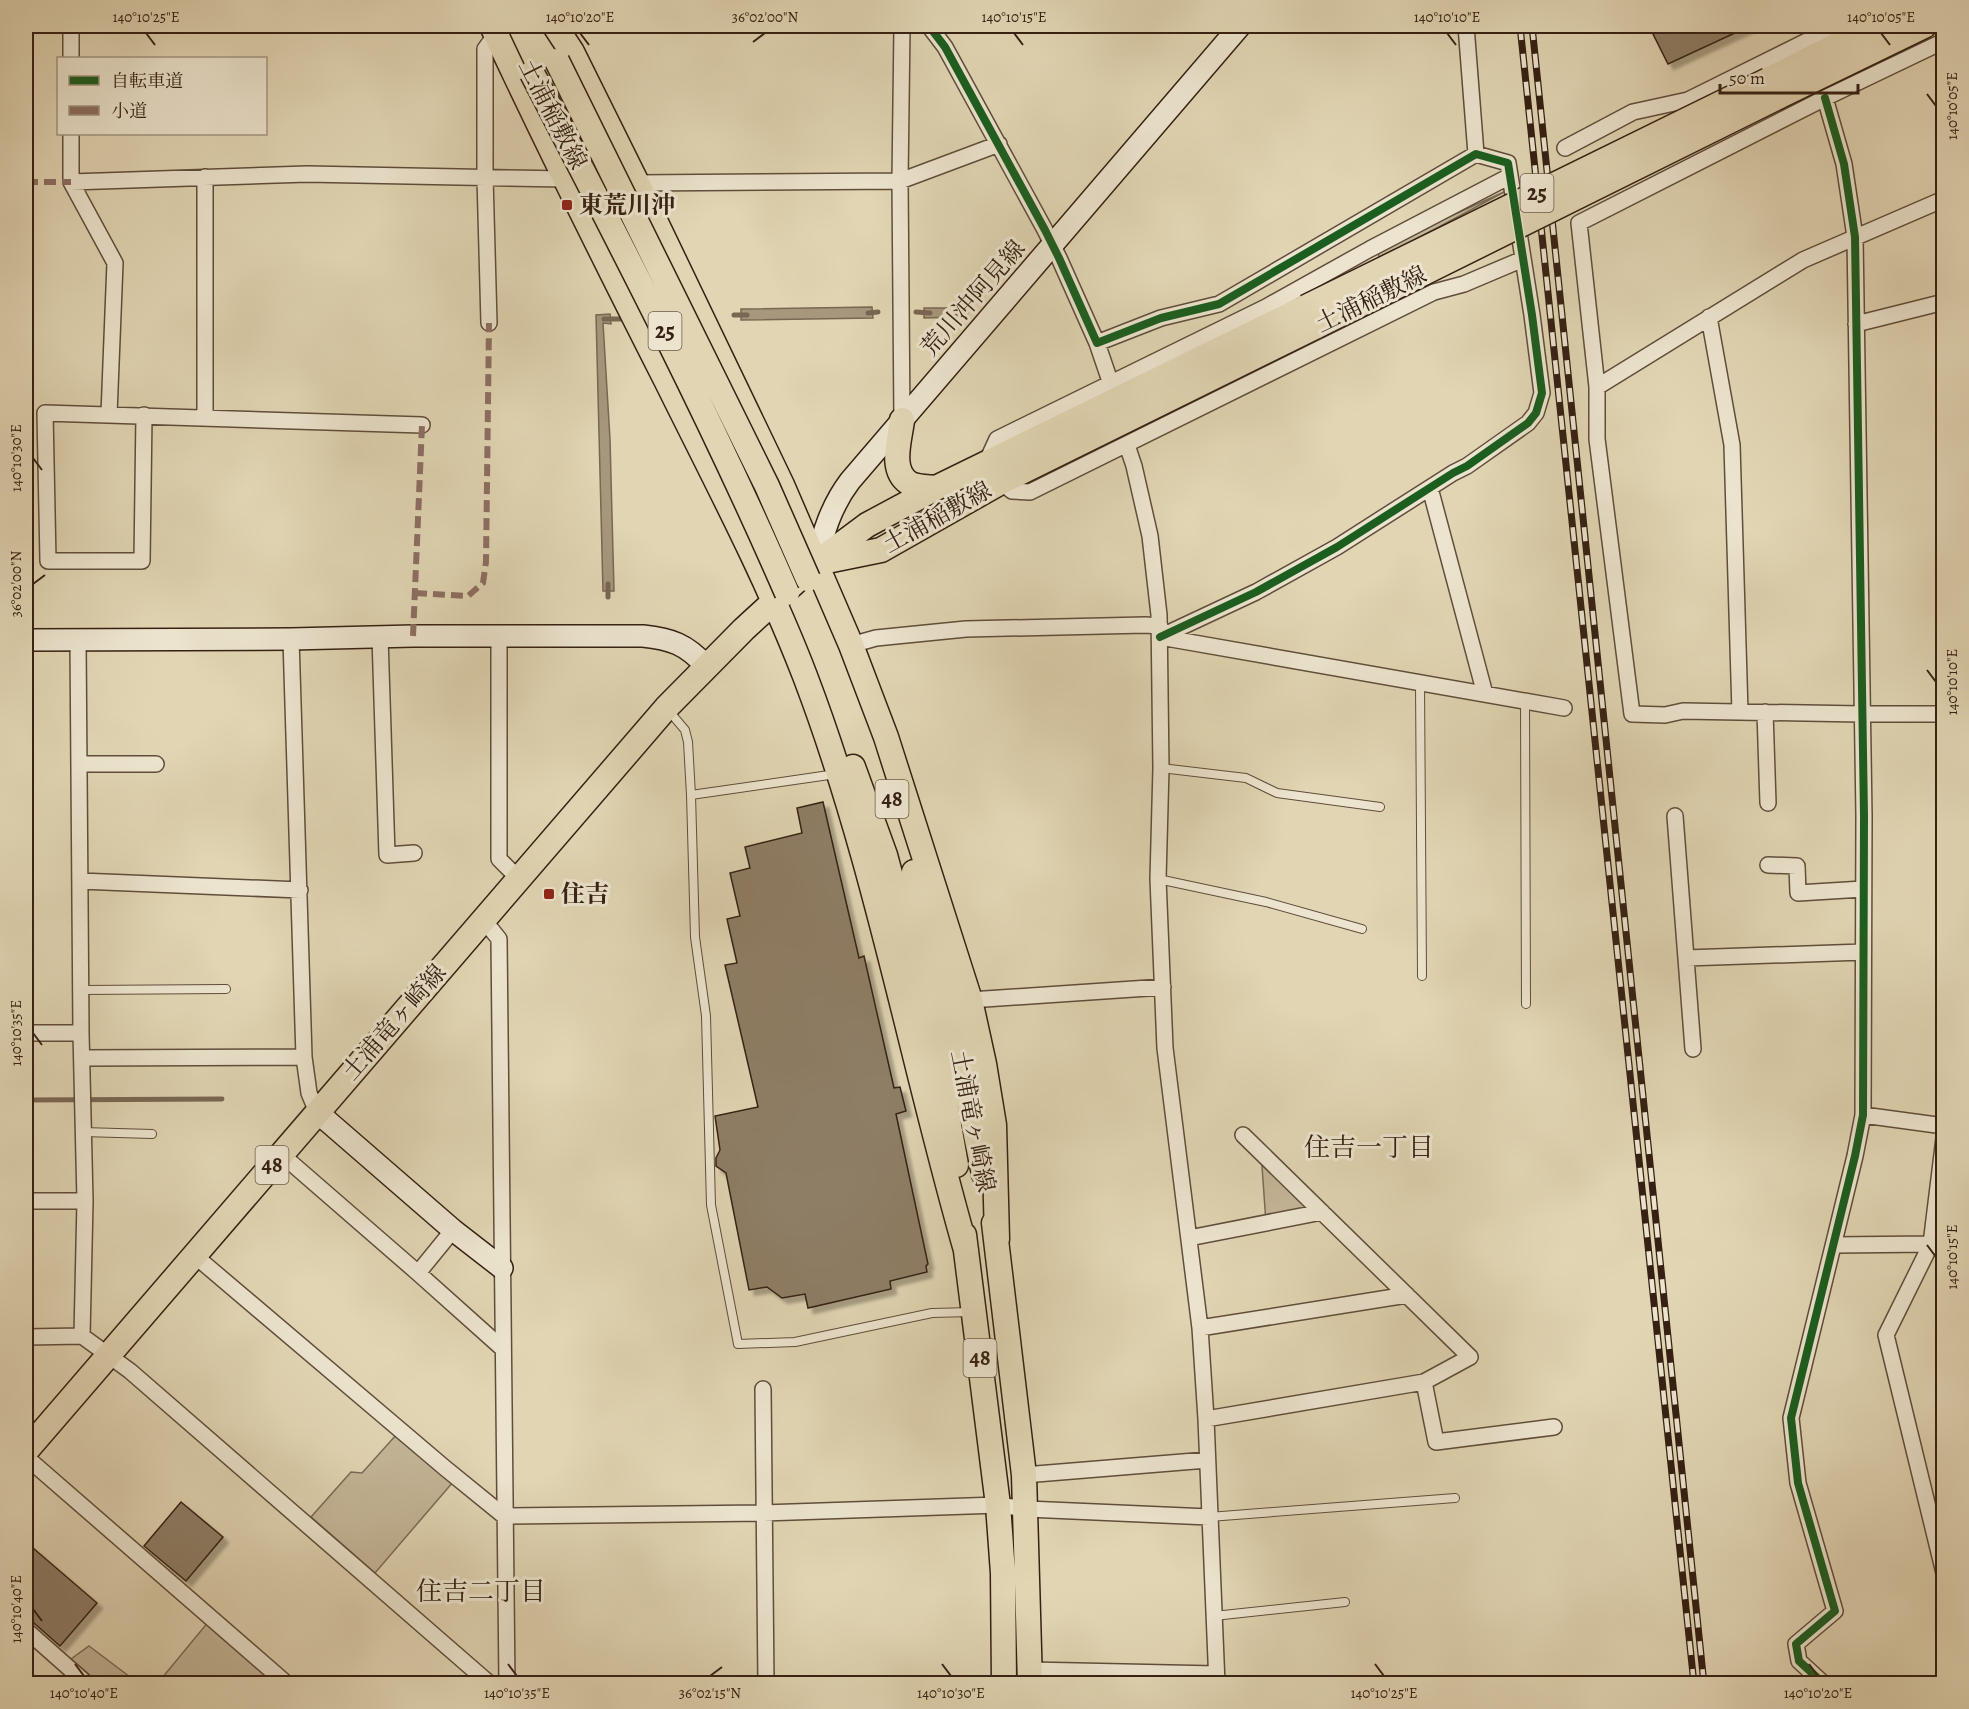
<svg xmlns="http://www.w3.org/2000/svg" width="1969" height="1709" viewBox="0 0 1969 1709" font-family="Alegreya,'Noto Serif JP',serif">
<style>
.green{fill:#c4b698;stroke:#7c6b56;stroke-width:1.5}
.water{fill:#a7977d;stroke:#796753;stroke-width:1.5}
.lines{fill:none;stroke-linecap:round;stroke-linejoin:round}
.stream{stroke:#796753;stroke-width:5}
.building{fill:#8e7e66;stroke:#352013;stroke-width:1.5;filter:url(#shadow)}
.lane-casing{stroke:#604d3b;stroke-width:10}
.street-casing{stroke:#604d3b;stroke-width:18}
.secondary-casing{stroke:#352013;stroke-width:24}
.primary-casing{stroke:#352013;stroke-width:27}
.lane{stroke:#ece4ce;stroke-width:8}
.street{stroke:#ece4ce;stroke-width:15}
.secondary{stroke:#ece4ce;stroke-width:21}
.primary{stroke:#e1d5b3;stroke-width:24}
.rail-casing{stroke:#352013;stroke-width:7}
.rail{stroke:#ece4ce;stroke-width:4.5;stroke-dasharray:14;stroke-linecap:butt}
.primary-bridge-casing{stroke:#352013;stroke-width:27;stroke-linecap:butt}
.primary-bridge{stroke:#e1d5b3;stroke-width:24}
.quiet{stroke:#8d6e63;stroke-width:6;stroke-dasharray:12 6;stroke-linecap:butt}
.cycleway-casing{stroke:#ece4ce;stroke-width:11}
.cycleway{stroke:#1b5e20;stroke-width:8}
.ticks{fill:none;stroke:#352013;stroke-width:2}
.poi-dot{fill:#8f2418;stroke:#ece4ce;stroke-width:2}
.labels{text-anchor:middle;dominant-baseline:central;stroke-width:6;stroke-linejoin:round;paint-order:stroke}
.shield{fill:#ece4ce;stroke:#6c5b4b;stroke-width:1.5}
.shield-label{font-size:22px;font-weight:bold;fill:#352013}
.street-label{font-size:24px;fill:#352013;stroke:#ece4ce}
.poi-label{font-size:24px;font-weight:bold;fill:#352013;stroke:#ece4ce;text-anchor:start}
.neighbourhood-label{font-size:26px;fill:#352013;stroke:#ece4ce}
.neatline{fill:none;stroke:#352013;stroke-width:2}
.ticks-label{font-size:15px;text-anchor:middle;fill:#352013}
</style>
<defs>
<filter id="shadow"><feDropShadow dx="5.5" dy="5.5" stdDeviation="1.5" flood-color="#0004"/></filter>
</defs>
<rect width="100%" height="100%" fill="#e1d5b3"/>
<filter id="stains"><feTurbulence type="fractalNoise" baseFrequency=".00333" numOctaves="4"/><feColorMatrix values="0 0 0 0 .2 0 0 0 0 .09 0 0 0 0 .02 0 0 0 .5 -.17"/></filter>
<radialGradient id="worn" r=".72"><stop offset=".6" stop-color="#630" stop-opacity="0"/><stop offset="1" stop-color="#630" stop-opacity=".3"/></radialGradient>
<path class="green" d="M 1506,191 L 1379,259 L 1378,249 Z
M 1261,1152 L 1322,1212 L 1266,1223 Z
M 397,1434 L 453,1482 L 375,1573 L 311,1517 L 351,1472 L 362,1473 Z
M 209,1621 L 280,1684 L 157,1684 Z
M 89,1646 L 138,1683 L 99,1683 L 71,1659 Z"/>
<path class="water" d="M 872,307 L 873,318 L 741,320 L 741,309 Z
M 924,308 L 959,308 L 959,317 L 924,318 Z
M 610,314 L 611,324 L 603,323 L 610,439 L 614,591 L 603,591 L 596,315 Z"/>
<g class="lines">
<path class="stream" d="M 916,312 L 930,313
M 868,313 L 878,312
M 954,313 L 966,313
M 734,315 L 747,315
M 604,319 L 624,319
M 608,584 L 608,597
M 26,1100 L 222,1099"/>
</g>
<path class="building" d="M 1649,26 L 1750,26 L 1668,64 Z
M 823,802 L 859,958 L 864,956 L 894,1088 L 900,1087 L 906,1111 L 896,1114 L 928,1264 L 926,1266 L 927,1272 L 890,1281 L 891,1289 L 808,1308 L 805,1294 L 782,1298 L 767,1287 L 749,1290 L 726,1173 L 716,1166 L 716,1158 L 720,1150 L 715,1116 L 758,1107 L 725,965 L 737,963 L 727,919 L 740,916 L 730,873 L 750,868 L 745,847 L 802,833 L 797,808 Z
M 181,1502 L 223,1537 L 186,1581 L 144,1546 Z
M 26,1542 L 97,1603 L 60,1646 L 26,1616 Z"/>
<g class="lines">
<defs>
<path id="lane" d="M 1420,682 L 1422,976
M 1525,702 L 1526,1004
M 669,711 L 685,730 L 688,742 L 691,795 L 695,937 L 706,1016 L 711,1205 L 738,1344 L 795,1342 L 932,1313 L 971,1312
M 1161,768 L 1246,778 L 1277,793 L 1380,807
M 691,795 L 836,774
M 1158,879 L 1266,902 L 1362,929
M 81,990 L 226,989
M 83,1132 L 152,1134
M 1209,1517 L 1455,1498
M 1214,1616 L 1345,1602"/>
<path id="street" d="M 71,26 L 71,58
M 902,26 L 900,181 L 902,420
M 929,26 L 945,47 L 1045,230 L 1059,258 L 1097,343 L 1161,318 L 1219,304 L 1476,154 L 1508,163 L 1532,315 L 1542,393 L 1536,413 L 1528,423 L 1467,466 L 1453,473 L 1337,547 L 1256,592 L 1160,637
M 1466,26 L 1476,154
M 1944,41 L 1825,98 L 1579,223 L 1597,387 L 1597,439 L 1632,714 L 1665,715 L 1683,711 L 1861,714 L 1944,714
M 71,134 L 71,182 L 115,263 L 109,414
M 1565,148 L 1633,112 L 1688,100 L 1837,26
M 71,182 L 307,174 L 565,179
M 637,183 L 900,181 L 999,144
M 1709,317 L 1732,445 L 1740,712
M 489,323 L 485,177 L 485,49 L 496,34
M 1856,324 L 1944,302
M 1097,343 L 1111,384
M 1597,387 L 1803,260 L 1944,199
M 144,415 L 142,561 L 48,561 L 45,413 L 422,425
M 205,418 L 205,177
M 1127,445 L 1134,466 L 1150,536 L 1159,615 L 1161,768 L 1158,879 L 1165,1048 L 1200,1328 L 1206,1419 L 1217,1684
M 986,463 L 997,439 L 1266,307 L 1370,249 L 1510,176
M 1001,482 L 1012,491 L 1030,492 L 1434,292 L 1464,284 L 1523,259
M 1430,488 L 1485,694
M 499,636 L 499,859 L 518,878
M 380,637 L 387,855 L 414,853
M 1160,637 L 1564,708
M 291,639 L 304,1057 L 309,1093 L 317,1112
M 78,640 L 81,1033 L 85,1201 L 82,1336 L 130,1371 L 490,1684
M 851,645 L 876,638 L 966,629 L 1145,625 L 1160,626
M 1765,712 L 1768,803
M 80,764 L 156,764
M 1675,816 L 1693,1049
M 1768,865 L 1797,866 L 1798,893 L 1863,889
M 80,881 L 300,890
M 483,919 L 499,939 L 507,1684
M 1686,958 L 1863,952
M 970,1000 L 1163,987
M 26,1033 L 81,1033
M 82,1058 L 304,1057
M 1863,1115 L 1944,1126
M 1944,1138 L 1931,1244 L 1886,1335 L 1944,1573
M 281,1154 L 418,1273 L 503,1349
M 26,1201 L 85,1201
M 1189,1238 L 1322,1212
M 1834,1245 L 1931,1244
M 194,1255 L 445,1468 L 504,1516 L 763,1513 L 998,1505 L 1027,1509 L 1209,1517
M 418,1273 L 453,1230
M 1200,1328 L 1407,1295
M 26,1337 L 82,1336
M 1424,1382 L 1436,1442 L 1554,1427
M 763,1389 L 766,1684
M 1206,1419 L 1424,1382 L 1470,1357 L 1243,1135
M 26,1457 L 287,1684
M 1024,1475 L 1207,1460
M 26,1630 L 87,1684
M 1030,1670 L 1216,1674
M 1824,1684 L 1799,1661 L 1796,1644 L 1835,1611 L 1798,1483 L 1791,1418 L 1855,1156 L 1863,1115 L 1864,816 L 1855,237 L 1844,164 L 1825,98"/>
<path id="secondary" d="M 816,563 C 823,533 831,506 850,481 L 1240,26
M 26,640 L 291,639 L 413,636 L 643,636 C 671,639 686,644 706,666
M 317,1112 L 453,1230 L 502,1268"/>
<path id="primary" d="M 492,26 C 548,145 607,264 667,382 C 715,479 766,575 805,676 C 876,862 911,1059 966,1250
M 555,26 L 572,52 L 637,183 L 782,485 L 851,645 L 886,737 L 970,1000 L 984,1064 L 994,1125 L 997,1239
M 1768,80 L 1875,26
M 1778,97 L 1924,26
M 902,420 C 900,439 889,470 909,483 C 915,487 928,487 936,488
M 822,562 L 881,550 L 1001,482 L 1317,326
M 853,767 L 885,855 L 933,1034 L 956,1165
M 914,872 L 954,1027 L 984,1174
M 994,1223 L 1024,1475 L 1030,1684
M 964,1235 L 998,1505 L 1003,1573 L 1004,1684
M 26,1451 L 666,708 L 744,629 L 816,563 L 867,525 L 936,488 L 1306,307"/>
</defs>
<use href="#lane" class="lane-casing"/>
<use href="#street" class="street-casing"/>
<use href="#secondary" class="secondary-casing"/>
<use href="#primary" class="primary-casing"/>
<use href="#lane" class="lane"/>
<use href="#street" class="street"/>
<use href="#secondary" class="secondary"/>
<use href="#primary" class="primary"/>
<defs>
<path id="rail" d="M 1520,26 L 1694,1684
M 1532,26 L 1704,1684"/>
</defs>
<use href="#rail" class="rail-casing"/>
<use href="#rail" class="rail"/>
<defs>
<path id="primary-bridge" d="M 557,61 L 767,486 L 808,579
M 532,73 C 621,245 710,416 787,593
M 1306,307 L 1768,80
M 1317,326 L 1778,97"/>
</defs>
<use href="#primary-bridge" class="primary-bridge-casing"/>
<use href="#primary-bridge" class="primary-bridge"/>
<path class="quiet" d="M 26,182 L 71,182
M 415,593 L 468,596 L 483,583 L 486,562 L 489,323
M 413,636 L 422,425"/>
<defs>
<path id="cycleway" d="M 929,26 L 945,47 L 1045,230 L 1059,258 L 1097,343 L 1161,318 L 1219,304 L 1476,154 L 1508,163 L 1532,315 L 1542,393 L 1536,413 L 1528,423 L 1467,466 L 1453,473 L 1337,547 L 1256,592 L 1160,637
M 1824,1684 L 1799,1661 L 1796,1644 L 1835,1611 L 1798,1483 L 1791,1418 L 1855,1156 L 1863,1115 L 1864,816 L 1855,237 L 1844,164 L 1825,98"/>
</defs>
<use href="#cycleway" class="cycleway-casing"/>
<use href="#cycleway" class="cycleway"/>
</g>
<path class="ticks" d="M 146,33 L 155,45M 580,33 L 589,45M 1014,33 L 1023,45M 1447,33 L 1456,45M 1881,33 L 1890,45M 753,42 L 765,33M 1927,94 L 1936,106M 33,458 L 42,470M 33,584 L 45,575M 1927,670 L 1936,682M 33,1033 L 42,1045M 1927,1245 L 1936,1257M 33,1609 L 42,1621M 75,1664 L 84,1676M 508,1664 L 517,1676M 942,1664 L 951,1676M 1375,1664 L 1384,1676M 1809,1664 L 1818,1676M 710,1676 L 722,1667"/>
<g class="poi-dot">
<rect x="561" y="199" width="12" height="12" rx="3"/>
<rect x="543" y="888" width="12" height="12" rx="3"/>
</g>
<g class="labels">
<g class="shield">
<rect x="1520.5" y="174" width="33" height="38" rx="4.5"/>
<rect x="648.5" y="312" width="33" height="38" rx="4.5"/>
<rect x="875.5" y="780" width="33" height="38" rx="4.5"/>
<rect x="255.5" y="1146" width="33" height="38" rx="4.5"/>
<rect x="963.5" y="1339" width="33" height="38" rx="4.5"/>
</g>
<g class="shield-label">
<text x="1537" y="193">25</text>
<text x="665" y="331">25</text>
<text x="892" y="799">48</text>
<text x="272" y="1165">48</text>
<text x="980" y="1358">48</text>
</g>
<g class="street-label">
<text transform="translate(553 114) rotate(63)">土浦稲敷線</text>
<text transform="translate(973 298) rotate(-49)">荒川沖阿見線</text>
<text transform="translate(1371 299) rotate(-26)">土浦稲敷線</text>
<text transform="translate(937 517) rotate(-29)">土浦稲敷線</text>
<text transform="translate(394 1022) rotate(-49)">土浦竜ヶ崎線</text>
<text transform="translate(973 1121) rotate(79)">土浦竜ヶ崎線</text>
</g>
<g class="poi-label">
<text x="579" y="205">東荒川沖</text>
<text x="561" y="894">住吉</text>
</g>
<g class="neighbourhood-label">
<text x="1369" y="1147">住吉一丁目</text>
<text x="481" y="1591">住吉二丁目</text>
</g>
</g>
<rect width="1969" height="1709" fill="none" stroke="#e1d5b3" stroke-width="66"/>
<rect x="57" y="57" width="210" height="78" fill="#ece4ce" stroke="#a39683" stroke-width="1.5"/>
<rect x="69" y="76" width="30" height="9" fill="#1b5e20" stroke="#a39683" stroke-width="1.5"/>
<text x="111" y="87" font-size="18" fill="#352013">自転車道</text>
<rect x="69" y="106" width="30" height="9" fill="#8d6e63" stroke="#a39683" stroke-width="1.5"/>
<text x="111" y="117" font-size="18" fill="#352013">小道</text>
<path d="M1720 84v9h138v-9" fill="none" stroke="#352013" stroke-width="3"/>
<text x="1729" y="84" font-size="18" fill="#352013" stroke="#ece4ce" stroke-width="4.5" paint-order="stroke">50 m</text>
<rect x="33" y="33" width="1903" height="1643" class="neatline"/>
<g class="ticks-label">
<text x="146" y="22">140°10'25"E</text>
<text x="580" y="22">140°10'20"E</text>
<text x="765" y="22">36°02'00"N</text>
<text x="1014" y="22">140°10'15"E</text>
<text x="1447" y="22">140°10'10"E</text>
<text x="1881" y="22">140°10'05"E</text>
<text transform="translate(1952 106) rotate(-90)" y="5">140°10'05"E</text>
<text transform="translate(16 458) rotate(-90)" y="5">140°10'30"E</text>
<text transform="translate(16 584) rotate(-90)" y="5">36°02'00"N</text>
<text transform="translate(1952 682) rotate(-90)" y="5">140°10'10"E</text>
<text transform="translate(16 1033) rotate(-90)" y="5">140°10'35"E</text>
<text transform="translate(1952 1257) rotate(-90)" y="5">140°10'15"E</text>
<text transform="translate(16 1609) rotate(-90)" y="5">140°10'40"E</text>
<text x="84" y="1698">140°10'40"E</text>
<text x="517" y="1698">140°10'35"E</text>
<text x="710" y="1698">36°02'15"N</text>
<text x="951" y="1698">140°10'30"E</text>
<text x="1384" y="1698">140°10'25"E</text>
<text x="1818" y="1698">140°10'20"E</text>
</g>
<rect width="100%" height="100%" filter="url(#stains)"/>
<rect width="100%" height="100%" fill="url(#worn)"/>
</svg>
